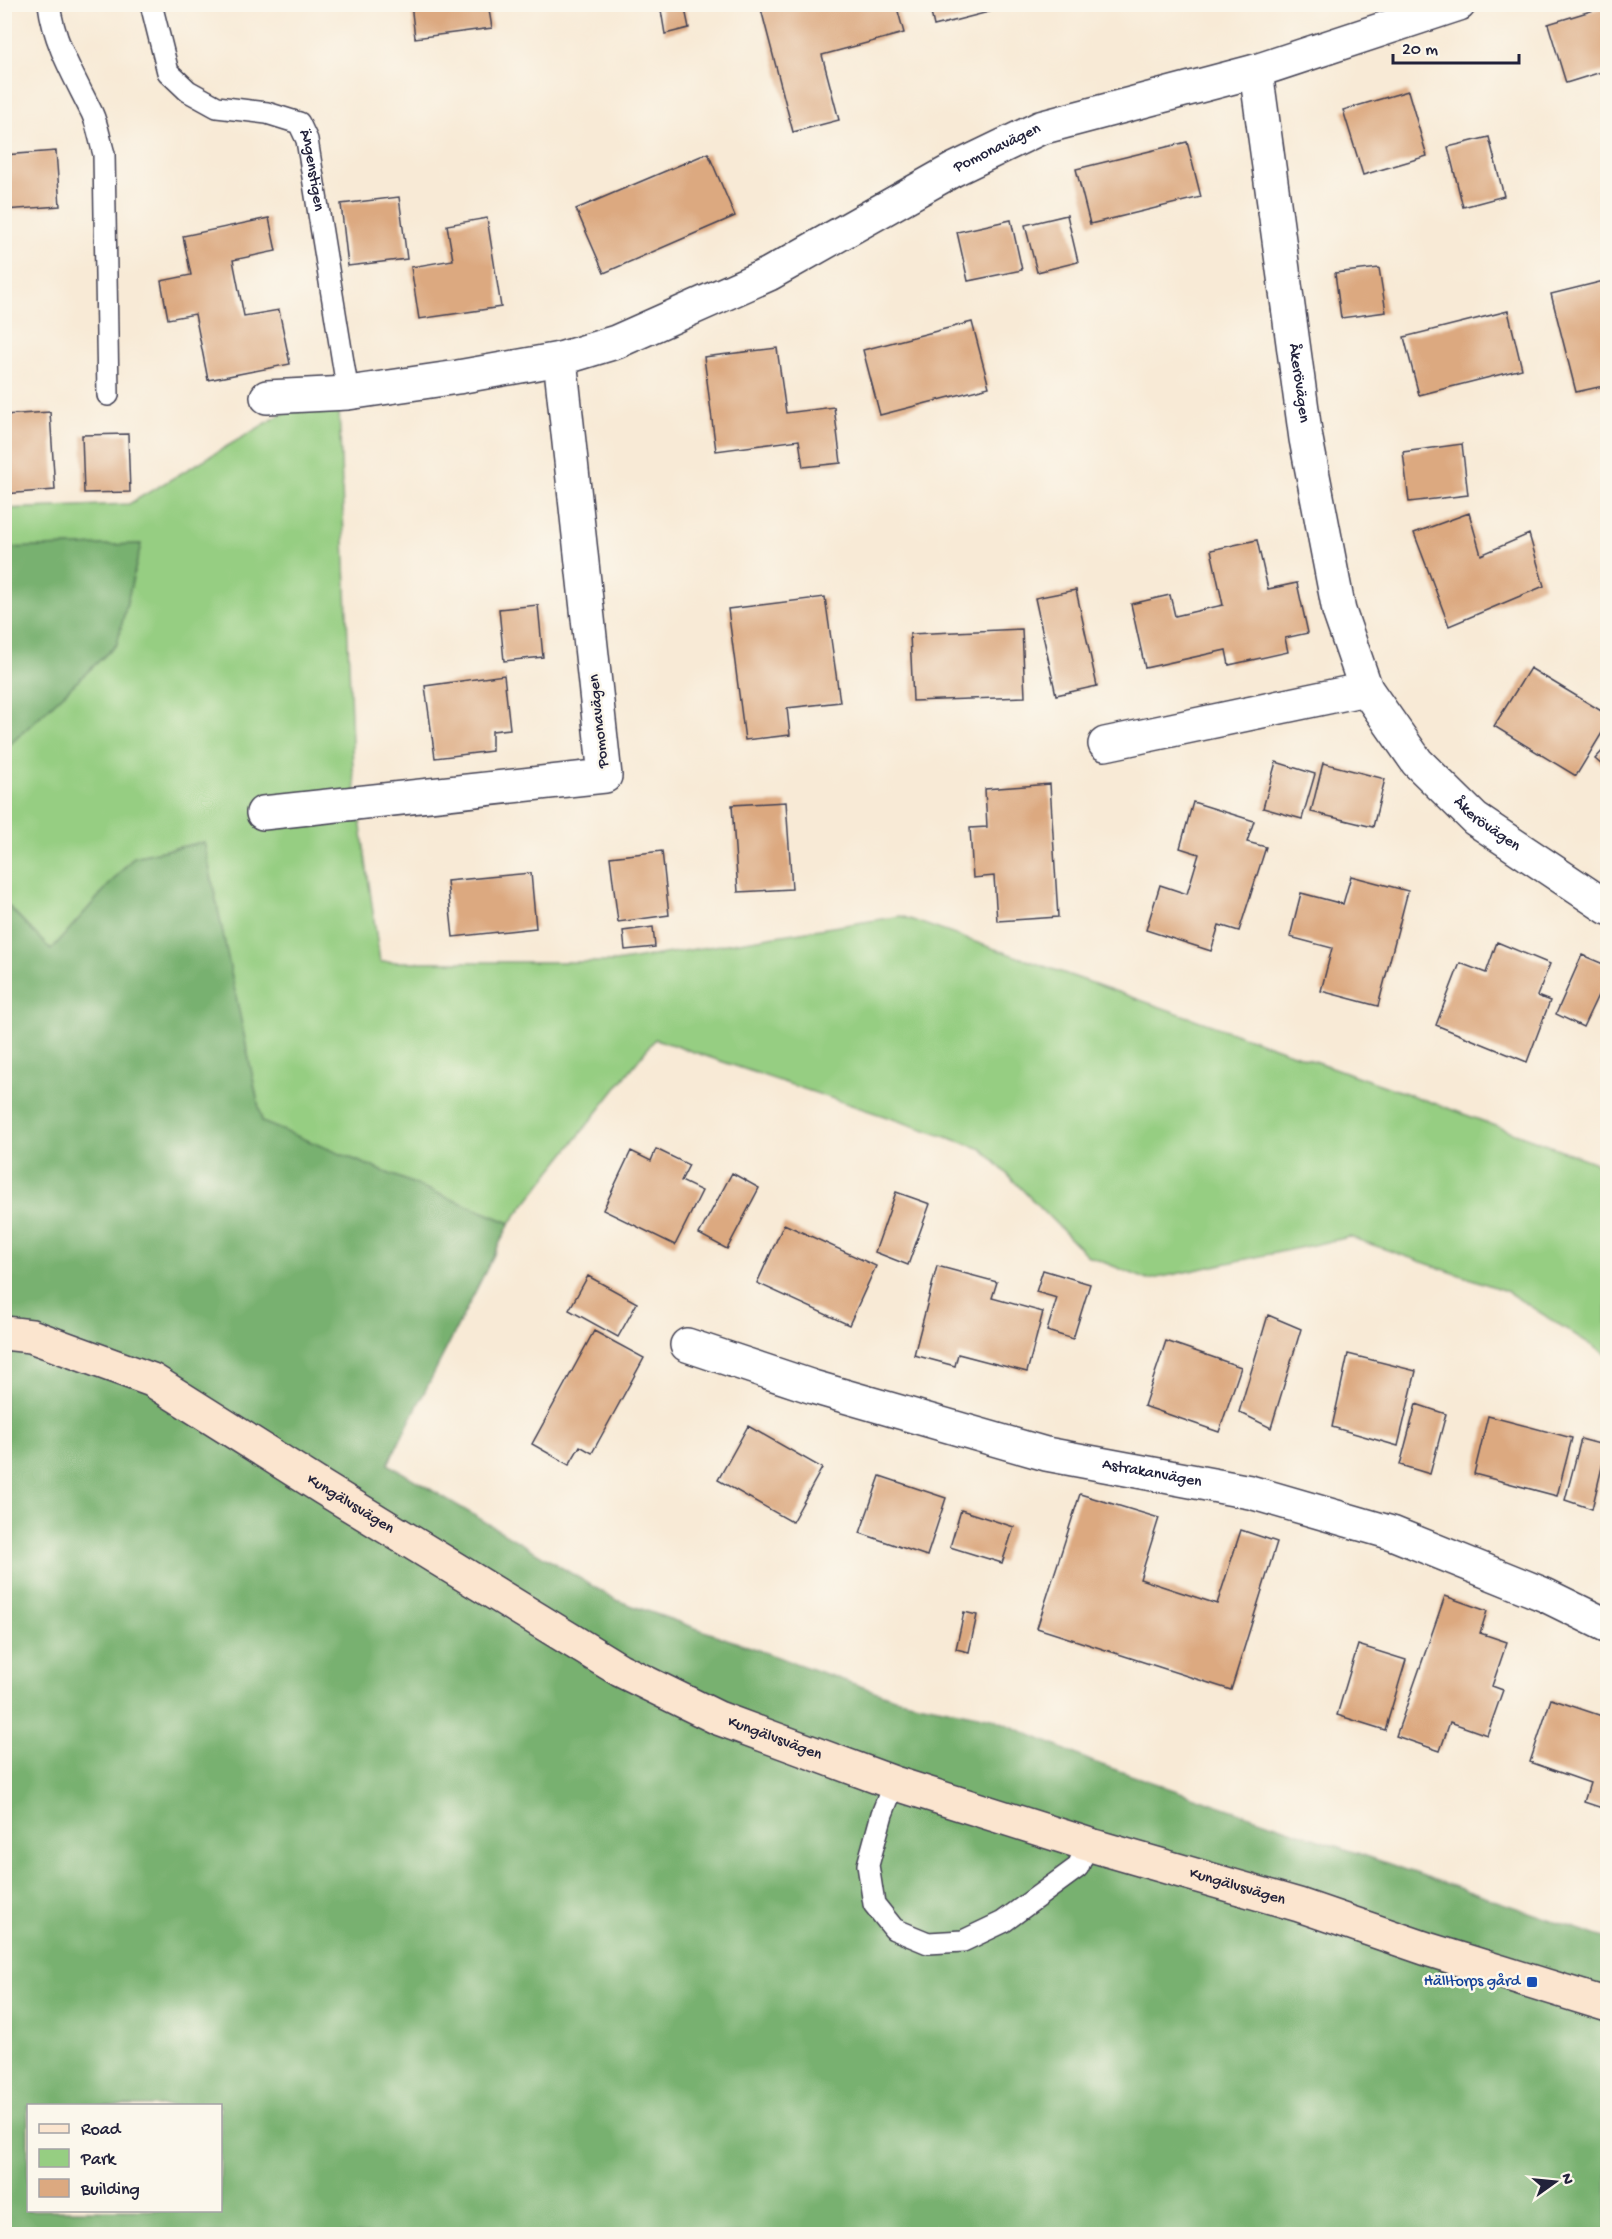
<svg xmlns="http://www.w3.org/2000/svg" width="1612" height="2239" viewBox="0 0 1612 2239" font-family="'Gochi Hand',sans-serif">
<style>
.green{fill:#96ce82;stroke:#5c785e;stroke-width:1.5}
.forest{fill:#78b170;stroke:#4d6a56;stroke-width:1.5;fill-rule:evenodd}
.building{fill:#dca980}
.lines{fill:none;stroke-linecap:round;stroke-linejoin:round}
.lane-casing{stroke:#424052;stroke-width:24}
.street-casing{stroke:#424052;stroke-width:36}
.secondary-casing{stroke:#424052;stroke-width:36}
.lane{stroke:#fff;stroke-width:21}
.street{stroke:#fff;stroke-width:33}
.secondary{stroke:#fbe5cf;stroke-width:33}
.transit-dot{fill:#1a4fb4;stroke:#fbf7ec;stroke-width:2}
.labels{text-anchor:middle;dominant-baseline:central;stroke-width:5;stroke-linejoin:round;paint-order:stroke}
.street-label{font-size:16px;fill:#22223b;stroke:#fbf7ec}
.transit-label{font-size:16px;fill:#164399;stroke:#fbf7ec;text-anchor:end}
</style>
<rect width="100%" height="100%" fill="#fbf7ec"/>
<filter id="ink" filterUnits="userSpaceOnUse"><feTurbulence type="fractalNoise" baseFrequency=".0167" numOctaves="2"/><feDisplacementMap in="SourceGraphic" scale="12" xChannelSelector="R" yChannelSelector="G"/><feConvolveMatrix kernelMatrix="1 2 1 2 8 2 1 2 1" color-interpolation-filters="sRGB"/></filter>
<filter id="wash" filterUnits="userSpaceOnUse"><feTurbulence type="fractalNoise" baseFrequency=".008" numOctaves="4" result="noise"/><feDisplacementMap in="SourceGraphic" scale="24" xChannelSelector="R" yChannelSelector="G"/><feGaussianBlur stdDeviation="1.35" result="paint"/><feColorMatrix in="noise" values="0 0 0 0 0 0 0 0 0 0 0 0 0 0 0 0 0 1.4 0 .05"/><feComposite in="paint" operator="in"/></filter>
<g filter="url(#wash)">
<rect width="100%" height="100%" fill="#f8ead6"/>
<path class="green" d="M 290,409 L 339,409 L 353,769 L 380,962 L 615,962 L 901,916 L 1442,1106 L 1607,1167 L 1607,1355 L 1506,1291 L 1350,1237 L 1148,1280 L 1088,1256 L 982,1149 L 655,1039 L 510,1223 L 262,1122 L 204,842 L 134,857 L 51,950 L 5,902 L 5,749 L 117,644 L 141,544 L 5,548 L 4,509 L 129,504 Z"/>
<path class="forest" d="M 141,544 L 117,644 L 5,749 L 5,548 Z
M 204,842 L 262,1122 L 510,1223 L 388,1464 L 616,1600 L 894,1698 L 992,1718 L 1093,1762 L 1607,1939 L 1607,2234 L 5,2234 L 4,902 L 51,950 L 134,857 ZM 28,2106 L 220,2106 L 220,2210 L 28,2210 Z"/>
<g id="blocks">
<path class="building" d="M 411,4 L 488,4 L 492,28 L 415,38 Z
M 660,4 L 684,4 L 689,28 L 665,34 Z
M 779,4 L 896,4 L 904,33 L 822,55 L 839,120 L 793,132 L 761,9 Z
M 929,4 L 1016,4 L 1016,5 L 934,26 Z
M 1604,7 L 1608,19 L 1608,70 L 1566,83 L 1548,24 Z
M 1408,91 L 1427,156 L 1363,175 L 1343,110 Z
M 1489,137 L 1504,196 L 1463,207 L 1448,147 Z
M 1187,142 L 1201,197 L 1090,224 L 1076,169 Z
M 56,151 L 60,206 L 4,210 L 4,155 Z
M 708,153 L 735,216 L 604,273 L 576,209 Z
M 399,197 L 407,259 L 348,266 L 341,204 Z
M 1067,215 L 1078,262 L 1037,272 L 1025,225 Z
M 269,218 L 276,251 L 233,260 L 244,316 L 279,310 L 290,364 L 208,380 L 195,314 L 168,319 L 161,281 L 191,275 L 183,236 Z
M 487,218 L 501,307 L 419,319 L 411,267 L 453,260 L 447,225 Z
M 1011,220 L 1022,270 L 968,281 L 957,232 Z
M 1379,268 L 1386,312 L 1341,318 L 1335,273 Z
M 1608,280 L 1608,385 L 1576,392 L 1551,294 Z
M 1508,311 L 1522,369 L 1419,395 L 1404,337 Z
M 972,322 L 989,387 L 880,415 L 863,350 Z
M 777,348 L 786,413 L 834,407 L 841,463 L 803,467 L 799,440 L 716,451 L 704,357 Z
M 50,412 L 55,490 L 4,494 L 4,415 Z
M 128,434 L 130,492 L 84,493 L 82,435 Z
M 1462,444 L 1468,495 L 1409,502 L 1403,452 Z
M 1469,513 L 1481,555 L 1529,534 L 1544,586 L 1449,626 L 1414,533 Z
M 1257,540 L 1268,589 L 1297,583 L 1308,633 L 1285,638 L 1288,652 L 1229,665 L 1226,650 L 1145,668 L 1131,604 L 1170,595 L 1175,616 L 1223,605 L 1211,550 Z
M 1076,590 L 1097,686 L 1056,695 L 1035,598 Z
M 825,597 L 840,702 L 787,708 L 790,735 L 745,740 L 728,609 Z
M 538,605 L 543,657 L 504,661 L 499,609 Z
M 1022,629 L 1025,697 L 913,701 L 910,634 Z
M 1530,668 L 1608,715 L 1608,723 L 1576,776 L 1494,726 Z
M 504,675 L 510,729 L 492,731 L 492,751 L 435,758 L 425,686 Z
M 1608,745 L 1608,770 L 1595,759 Z
M 1276,762 L 1315,774 L 1302,819 L 1263,808 Z
M 1323,763 L 1385,779 L 1373,827 L 1311,812 Z
M 1050,784 L 1058,917 L 997,921 L 994,876 L 973,878 L 970,828 L 987,827 L 985,789 Z
M 786,802 L 792,889 L 738,892 L 732,805 Z
M 1193,802 L 1254,821 L 1247,842 L 1266,847 L 1239,931 L 1219,925 L 1211,951 L 1146,930 L 1160,885 L 1187,894 L 1199,854 L 1180,848 Z
M 662,851 L 669,915 L 618,922 L 610,857 Z
M 531,873 L 536,928 L 453,937 L 447,881 Z
M 1351,876 L 1408,891 L 1378,1006 L 1321,991 L 1332,948 L 1290,937 L 1301,893 L 1343,904 Z
M 653,927 L 655,947 L 625,950 L 623,931 Z
M 1497,942 L 1550,964 L 1537,996 L 1550,1001 L 1527,1062 L 1436,1025 L 1460,963 L 1486,973 Z
M 1582,955 L 1608,966 L 1608,974 L 1583,1027 L 1556,1014 Z
M 1608,1056 L 1608,1070 L 1601,1065 Z
M 656,1149 L 689,1165 L 681,1181 L 702,1191 L 675,1245 L 603,1210 L 631,1151 L 651,1161 Z
M 732,1173 L 759,1188 L 727,1249 L 699,1234 Z
M 896,1192 L 930,1204 L 908,1265 L 875,1252 Z
M 784,1224 L 876,1266 L 849,1325 L 757,1283 Z
M 937,1266 L 997,1282 L 992,1298 L 1043,1312 L 1027,1372 L 958,1354 L 955,1366 L 914,1355 Z
M 1043,1270 L 1090,1284 L 1073,1339 L 1047,1331 L 1057,1298 L 1036,1292 Z
M 588,1276 L 637,1303 L 618,1337 L 569,1310 Z
M 1268,1315 L 1301,1329 L 1271,1428 L 1239,1412 Z
M 594,1331 L 644,1358 L 592,1453 L 580,1446 L 569,1465 L 532,1444 Z
M 1166,1341 L 1241,1367 L 1219,1432 L 1144,1406 Z
M 1348,1354 L 1416,1371 L 1398,1446 L 1332,1427 Z
M 1416,1404 L 1446,1414 L 1430,1474 L 1400,1465 Z
M 1488,1416 L 1572,1438 L 1557,1496 L 1474,1474 Z
M 748,1426 L 822,1468 L 792,1522 L 718,1480 Z
M 1581,1439 L 1607,1446 L 1592,1509 L 1565,1500 Z
M 880,1476 L 946,1498 L 927,1556 L 860,1533 Z
M 1080,1494 L 1159,1518 L 1140,1579 L 1217,1604 L 1241,1530 L 1277,1542 L 1231,1690 L 1037,1628 Z
M 961,1510 L 1014,1527 L 1002,1563 L 950,1547 Z
M 1445,1596 L 1487,1611 L 1480,1633 L 1507,1642 L 1492,1686 L 1503,1690 L 1487,1735 L 1450,1722 L 1440,1751 L 1396,1736 Z
M 964,1612 L 977,1615 L 969,1652 L 956,1649 Z
M 1358,1645 L 1406,1660 L 1385,1730 L 1337,1715 Z
M 1551,1699 L 1608,1718 L 1608,1810 L 1584,1802 L 1590,1783 L 1530,1762 Z"/>
</g>
</g>
<g filter="url(#ink)">
<use href="#blocks" fill-opacity="0" stroke="#424052" stroke-width="1.5"/>
<g class="lines">
<defs>
<g id="lane">
<path d="M 49,4 C 54,44 75,78 92,113 C 98,126 100,141 104,154 L 108,395"/>
<path id="s1" d="M 151,4 L 168,72 L 188,91 L 217,107 L 267,113 L 299,123 L 307,140 L 348,393"/>
<path d="M 894,1783 L 882,1814 L 868,1865 L 874,1904 L 894,1929 L 928,1943 L 963,1941 L 1003,1922 L 1078,1867 L 1087,1844"/>
</g>
<g id="street">
<path id="s2" d="M 1256,71 L 1306,439 L 1339,611 L 1366,689 L 1417,762 L 1475,819 L 1608,908"/>
<path d="M 267,397 L 348,393 L 458,377 L 560,359"/>
<path d="M 1105,744 L 1366,689"/>
<path id="s3" d="M 263,813 L 605,776 L 560,359 L 616,342 L 769,274 L 953,170 L 1040,128 L 1256,71 L 1459,4"/>
<path id="s4" d="M 687,1345 L 813,1387 L 1046,1454 L 1250,1492 L 1392,1533 L 1545,1595 L 1608,1626"/>
</g>
<g id="secondary">
<path id="s5" d="M 4,1333 L 31,1336 L 152,1380 L 323,1488 L 620,1670 L 718,1718 L 894,1783 L 1087,1844 L 1299,1905 L 1430,1950 L 1608,2005"/>
</g>
</defs>
<use href="#lane" class="lane-casing"/>
<use href="#street" class="street-casing"/>
<use href="#secondary" class="secondary-casing"/>
<use href="#lane" class="lane"/>
<use href="#street" class="street"/>
<use href="#secondary" class="secondary"/>
</g>
</g>
<rect class="transit-dot" x="1526" y="1976" width="12" height="12" rx="3"/>
<g class="labels">
<g class="street-label">
<text stroke="none"><textPath href="#s3" startOffset="1250">Pomonavägen</textPath></text>
<text stroke="none"><textPath href="#s1" startOffset="264">Ängenstigen</textPath></text>
<text stroke="none"><textPath href="#s2" startOffset="315">Åkerövägen</textPath></text>
<text transform="translate(600 721) rotate(-96)">Pomonavägen</text>
<text stroke="none"><textPath href="#s2" startOffset="812">Åkerövägen</textPath></text>
<text stroke="none"><textPath href="#s4" startOffset="483">Astrakanvägen</textPath></text>
<text stroke="none"><textPath href="#s5" startOffset="390">Kungälvsvägen</textPath></text>
<text stroke="none"><textPath href="#s5" startOffset="876">Kungälvsvägen</textPath></text>
<text stroke="none"><textPath href="#s5" startOffset="1362">Kungälvsvägen</textPath></text>
</g>
<g class="transit-label">
<text x="1520" y="1982">Hälltorps gård</text>
</g>
</g>
<rect width="1612" height="2239" fill="none" stroke="#fbf7ec" stroke-width="24"/>
<rect x="27" y="2104" width="195" height="108" fill="#fbf7ec" stroke="#a4a2a5" stroke-width="1.5"/>
<rect x="39" y="2124" width="30" height="9" fill="#fbe5cf" stroke="#a4a2a5" stroke-width="1.5"/>
<text x="81" y="2134" font-size="18" fill="#22223b">Road</text>
<rect x="39" y="2149" width="30" height="18" fill="#96ce82" stroke="#a4a2a5" stroke-width="1.5"/>
<text x="81" y="2164" font-size="18" fill="#22223b">Park</text>
<rect x="39" y="2179" width="30" height="18" fill="#dca980" stroke="#a4a2a5" stroke-width="1.5"/>
<text x="81" y="2194" font-size="18" fill="#22223b">Building</text>
<g transform="translate(1555 2182) rotate(75)" stroke="#fbf7ec" stroke-width="4.5" paint-order="stroke">
<path d="M0-4.5L10 22L0 15L-10 22Z" fill="#22223b"/>
<text y="-9" font-size="16" font-weight="bold" text-anchor="middle" fill="#22223b">N</text>
</g>
<path d="M1393 54v9h126v-9" fill="none" stroke="#22223b" stroke-width="3"/>
<text x="1402" y="54" font-size="18" fill="#22223b" stroke="#fbf7ec" stroke-width="4.5" paint-order="stroke">20 m</text>
</svg>
